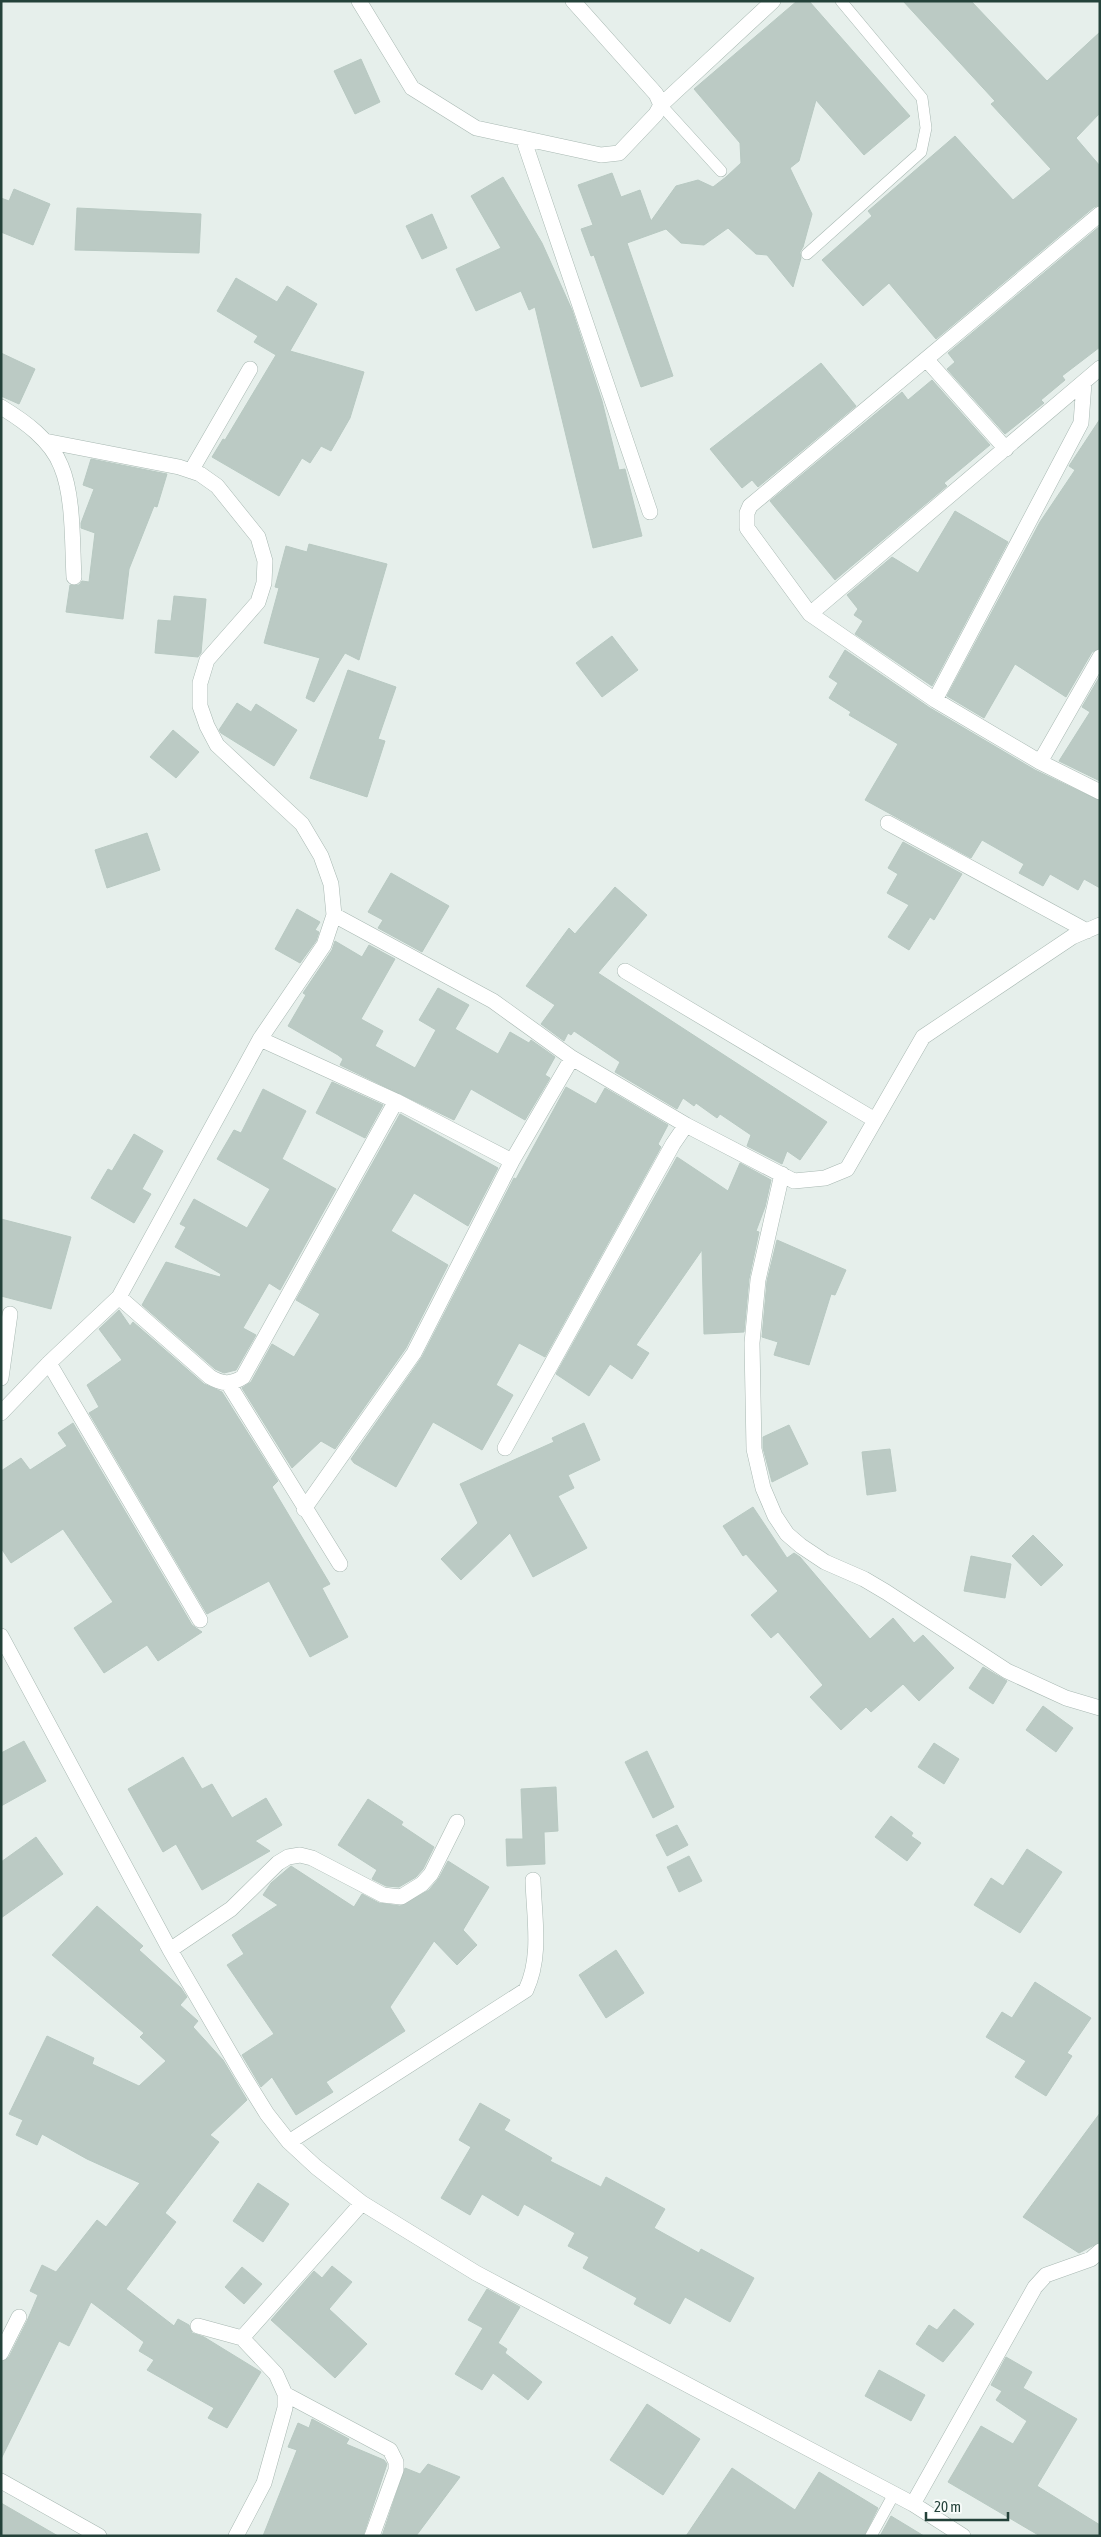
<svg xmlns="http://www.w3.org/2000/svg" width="1101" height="2537" viewBox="0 0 1101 2537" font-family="'Asap Condensed',sans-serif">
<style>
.building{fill:#bbcac4;stroke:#b8c9c2}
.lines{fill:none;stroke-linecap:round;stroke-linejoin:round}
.lane-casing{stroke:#a8b8b2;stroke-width:12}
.street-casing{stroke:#a8b8b2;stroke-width:16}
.lane{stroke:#fff;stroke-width:11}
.street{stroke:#fff;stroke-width:15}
</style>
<rect width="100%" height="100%" fill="#e6efeb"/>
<path class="building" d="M 797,1 L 809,1 L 910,116 L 864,155 L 816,100 L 799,161 L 790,168 L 812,214 L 803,247 L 800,252 L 801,258 L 793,287 L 767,255 L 756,254 L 728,228 L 704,245 L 681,243 L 666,229 L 627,243 L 673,376 L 641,387 L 594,255 L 591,256 L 581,229 L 593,225 L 578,185 L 612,173 L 621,197 L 640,190 L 651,221 L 676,186 L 698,180 L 713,187 L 726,177 L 741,163 L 740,143 L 694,89 Z
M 903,1 L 971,1 L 1047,81 L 1100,32 L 1100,113 L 1076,138 L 1100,166 L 1100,205 L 1094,207 L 936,339 L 889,283 L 863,306 L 822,260 L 872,216 L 868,211 L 955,136 L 1013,200 L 1051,169 L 991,104 L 995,101 Z
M 361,59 L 380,102 L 355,114 L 334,71 Z
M 503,177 L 542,243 L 572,310 L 602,401 L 619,470 L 625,469 L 642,536 L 593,548 L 535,307 L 529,310 L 521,291 L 476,311 L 456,269 L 501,248 L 471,196 Z
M 14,189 L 50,204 L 33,245 L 1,232 L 1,198 L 9,201 Z
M 77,208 L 201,214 L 199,253 L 75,250 Z
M 432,214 L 447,248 L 422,259 L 406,226 Z
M 1100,226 L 1100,347 L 1062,376 L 1065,380 L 1041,400 L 1044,403 L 1005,434 L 947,369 L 955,362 L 948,353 Z
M 236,278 L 277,302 L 287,286 L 317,304 L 290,351 L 364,372 L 350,418 L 331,451 L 321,446 L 310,463 L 302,458 L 279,496 L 212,457 L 223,439 L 225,440 L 276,355 L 254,342 L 258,336 L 217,311 Z
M 1,353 L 35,369 L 19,404 L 1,396 Z
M 821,363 L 856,406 L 758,487 L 752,480 L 742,488 L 710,449 Z
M 932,380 L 990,445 L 944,483 L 947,486 L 835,580 L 770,501 L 902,392 L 908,400 Z
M 1100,419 L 1100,648 L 1092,652 L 1066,697 L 1015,664 L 984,718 L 947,696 L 1040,522 L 1075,470 L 1069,466 Z
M 91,459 L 167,474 L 157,507 L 154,506 L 129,569 L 123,619 L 66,612 L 70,585 L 79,585 L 82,581 L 89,582 L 95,533 L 81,528 L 81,523 L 94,489 L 83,485 Z
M 955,511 L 1008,542 L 932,686 L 855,634 L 863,621 L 854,615 L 858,609 L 847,595 L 892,557 L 918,573 Z
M 309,544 L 387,564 L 359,660 L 345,653 L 314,702 L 306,698 L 320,658 L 264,643 L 279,588 L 275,587 L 286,546 L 307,552 Z
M 174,596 L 206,599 L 201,653 L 198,657 L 155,653 L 158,620 L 171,621 Z
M 612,636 L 638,670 L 602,697 L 576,663 Z
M 845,650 L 930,708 L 1035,770 L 1100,801 L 1100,888 L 1084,879 L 1078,890 L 1050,874 L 1043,886 L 1019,873 L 1024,864 L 982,840 L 971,858 L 865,800 L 898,744 L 849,715 L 851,712 L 829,698 L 838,683 L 829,677 Z
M 348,670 L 396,687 L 378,739 L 385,741 L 367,797 L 310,778 Z
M 1100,676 L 1100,781 L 1059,761 L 1090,712 L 1082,707 Z
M 237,703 L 251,712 L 256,704 L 297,730 L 274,766 L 221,733 L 219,730 Z
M 173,730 L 199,752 L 176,778 L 150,757 Z
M 147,833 L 160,870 L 107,888 L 95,850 Z
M 903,842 L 962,874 L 934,920 L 930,917 L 909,950 L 888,937 L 909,905 L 887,893 L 898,874 L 888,868 Z
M 391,873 L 449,906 L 422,952 L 378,928 L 383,920 L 368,912 Z
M 615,887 L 647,915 L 598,973 L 827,1122 L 800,1160 L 787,1151 L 782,1164 L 747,1146 L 751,1135 L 720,1114 L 717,1118 L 696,1103 L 694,1106 L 683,1098 L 677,1109 L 615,1072 L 620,1062 L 574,1031 L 571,1035 L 568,1033 L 564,1041 L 541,1024 L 555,1005 L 526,986 L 569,928 L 575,934 Z
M 297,909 L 320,922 L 315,930 L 319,932 L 316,941 L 300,963 L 275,949 Z
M 335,941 L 362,957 L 369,945 L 395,959 L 361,1019 L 383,1031 L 375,1046 L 415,1068 L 436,1030 L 419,1020 L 438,988 L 469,1005 L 455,1029 L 498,1054 L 510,1032 L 529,1043 L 531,1040 L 555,1057 L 545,1075 L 550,1078 L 525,1120 L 471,1089 L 454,1120 L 340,1065 L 343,1059 L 338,1055 L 288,1026 L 306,995 L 303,993 L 332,950 Z
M 332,1082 L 383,1105 L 365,1138 L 316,1113 Z
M 566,1087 L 596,1104 L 605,1088 L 668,1125 L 658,1144 L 661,1147 L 545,1357 L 519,1343 L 496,1385 L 513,1395 L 482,1450 L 433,1422 L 396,1487 L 354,1463 L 351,1459 L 422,1357 L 514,1178 L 516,1179 Z
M 263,1089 L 306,1111 L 282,1159 L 336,1189 L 280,1290 L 269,1283 L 243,1328 L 256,1335 L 236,1370 L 224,1373 L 215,1369 L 142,1305 L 166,1262 L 220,1277 L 221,1274 L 175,1247 L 186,1227 L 180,1224 L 194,1199 L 247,1228 L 270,1189 L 217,1159 L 234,1130 L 241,1133 Z
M 400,1114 L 498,1168 L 468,1226 L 414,1193 L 391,1231 L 448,1265 L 406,1348 L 335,1449 L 321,1441 L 292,1468 L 242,1388 L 251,1382 L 272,1344 L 294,1357 L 320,1314 L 296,1300 Z
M 134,1134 L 163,1151 L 142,1189 L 151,1194 L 134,1223 L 91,1198 L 108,1169 L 112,1171 Z
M 677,1157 L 728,1191 L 740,1163 L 771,1180 L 765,1207 L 756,1231 L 759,1232 L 749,1279 L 744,1332 L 704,1334 L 702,1250 L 636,1345 L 649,1353 L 632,1379 L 610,1364 L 589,1396 L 556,1374 Z
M 1,1219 L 71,1237 L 51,1309 L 1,1296 Z
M 777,1240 L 846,1270 L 835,1295 L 831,1294 L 809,1365 L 774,1355 L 778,1342 L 762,1337 L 767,1281 Z
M 119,1310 L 130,1326 L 133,1322 L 204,1384 L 222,1392 L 278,1481 L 272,1487 L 330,1584 L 322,1588 L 348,1637 L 310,1657 L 269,1581 L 207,1614 L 89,1413 L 99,1407 L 87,1385 L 122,1360 L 99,1329 Z
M 73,1423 L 192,1625 L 202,1632 L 158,1661 L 147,1645 L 104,1673 L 74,1628 L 113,1602 L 63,1529 L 11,1563 L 1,1548 L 1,1471 L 21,1458 L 30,1470 L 67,1446 L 58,1433 Z
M 584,1423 L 600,1460 L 568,1475 L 574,1488 L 558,1496 L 587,1548 L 533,1577 L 510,1533 L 461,1580 L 441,1559 L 478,1523 L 460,1484 L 554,1442 L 552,1438 Z
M 789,1425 L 808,1464 L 772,1482 L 763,1448 L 763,1437 Z
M 890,1449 L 896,1491 L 867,1495 L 862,1452 Z
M 753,1507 L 787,1558 L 794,1553 L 800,1557 L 870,1639 L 893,1618 L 914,1643 L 923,1635 L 954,1668 L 919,1701 L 903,1684 L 871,1712 L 866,1707 L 841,1730 L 810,1697 L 823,1685 L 778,1632 L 771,1638 L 751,1615 L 778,1591 L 746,1554 L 743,1556 L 723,1526 Z
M 1033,1535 L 1063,1565 L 1041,1586 L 1012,1556 Z
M 971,1556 L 1011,1564 L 1005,1598 L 964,1591 Z
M 983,1667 L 1007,1681 L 993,1704 L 969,1688 Z
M 1043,1706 L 1073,1728 L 1056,1752 L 1026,1730 Z
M 24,1741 L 46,1781 L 1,1806 L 1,1753 Z
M 934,1743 L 959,1759 L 944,1784 L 918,1767 Z
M 647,1751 L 674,1807 L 653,1818 L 625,1762 Z
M 183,1757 L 202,1789 L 212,1784 L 232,1818 L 266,1798 L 282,1825 L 255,1841 L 270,1851 L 202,1890 L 176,1844 L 163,1852 L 128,1789 Z
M 556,1787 L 558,1831 L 544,1832 L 545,1864 L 507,1866 L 506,1839 L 523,1839 L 521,1789 Z
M 368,1799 L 403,1822 L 401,1825 L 434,1847 L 423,1869 L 416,1877 L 399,1887 L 386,1886 L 372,1879 L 377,1870 L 338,1845 Z
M 891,1816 L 913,1833 L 911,1836 L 921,1843 L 907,1861 L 875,1837 Z
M 677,1825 L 688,1845 L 667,1856 L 656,1835 Z
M 36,1837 L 63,1874 L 1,1918 L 1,1862 Z
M 1027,1849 L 1062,1872 L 1020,1933 L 974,1905 L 991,1878 L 1003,1886 Z
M 689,1856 L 702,1881 L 679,1892 L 667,1867 Z
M 448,1861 L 489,1887 L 463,1930 L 477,1945 L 457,1965 L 434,1941 L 390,2007 L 405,2031 L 326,2082 L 333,2092 L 296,2115 L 272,2077 L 261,2087 L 242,2055 L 274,2034 L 227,1965 L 244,1954 L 232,1935 L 278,1905 L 263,1895 L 271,1883 L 291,1866 L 354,1907 L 362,1894 L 379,1903 L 400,1906 L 429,1890 L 439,1878 Z
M 97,1906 L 143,1946 L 139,1950 L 181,1988 L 187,1997 L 180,2005 L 198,2021 L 193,2027 L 223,2060 L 247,2100 L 210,2135 L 219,2142 L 165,2213 L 176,2222 L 126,2289 L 174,2326 L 178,2319 L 189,2325 L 192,2333 L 204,2337 L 261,2372 L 227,2428 L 208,2418 L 214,2408 L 147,2370 L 154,2360 L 139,2351 L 144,2342 L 91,2302 L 69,2346 L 59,2341 L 1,2459 L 1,2362 L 9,2357 L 27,2321 L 38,2295 L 30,2291 L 42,2265 L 56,2272 L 97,2220 L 106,2227 L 140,2183 L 87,2159 L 42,2134 L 37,2145 L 16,2135 L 23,2120 L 9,2114 L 47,2036 L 94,2058 L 92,2064 L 139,2086 L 166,2061 L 140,2037 L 144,2033 L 52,1955 Z
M 616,1950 L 644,1993 L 606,2018 L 579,1975 Z
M 1035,1982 L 1091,2018 L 1067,2053 L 1072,2056 L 1046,2096 L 1015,2077 L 1026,2061 L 986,2037 L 1002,2012 L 1012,2018 Z
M 480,2103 L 510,2120 L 504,2130 L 552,2158 L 550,2161 L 601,2187 L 606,2177 L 665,2209 L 654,2228 L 699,2253 L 701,2249 L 754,2278 L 730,2322 L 685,2297 L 670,2324 L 634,2304 L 637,2298 L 583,2268 L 589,2257 L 568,2246 L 575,2233 L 524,2204 L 518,2216 L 482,2194 L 470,2215 L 441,2198 L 471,2147 L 459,2140 Z
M 1100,2113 L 1100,2242 L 1079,2253 L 1023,2217 Z
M 258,2183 L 289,2204 L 263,2242 L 233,2221 Z
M 332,2266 L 352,2282 L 329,2309 L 367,2344 L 335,2378 L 271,2320 L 314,2271 L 322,2278 Z
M 242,2267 L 262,2284 L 244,2304 L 225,2287 Z
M 487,2289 L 520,2307 L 498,2343 L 507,2349 L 505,2353 L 542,2382 L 528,2400 L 493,2373 L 482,2390 L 455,2374 L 483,2328 L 468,2320 Z
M 954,2309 L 974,2324 L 943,2362 L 916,2344 L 929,2325 L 937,2330 Z
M 1006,2357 L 1032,2372 L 1023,2388 L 1077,2419 L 1037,2486 L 1100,2525 L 1100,2536 L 1040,2536 L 948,2482 L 981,2426 L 1013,2444 L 1027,2421 L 996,2400 L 1002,2391 L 991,2385 Z
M 879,2370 L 925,2395 L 911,2421 L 865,2396 Z
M 647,2404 L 700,2439 L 663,2495 L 610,2460 Z
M 312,2419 L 349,2439 L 346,2444 L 384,2460 L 387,2464 L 363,2536 L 263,2536 L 297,2450 L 288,2447 L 298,2423 L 309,2428 Z
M 428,2464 L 460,2477 L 416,2536 L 382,2536 L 405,2468 L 420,2474 Z
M 732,2468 L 795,2510 L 819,2472 L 878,2508 L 864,2536 L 686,2536 Z
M 1,2503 L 58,2536 L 1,2536 Z
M 891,2516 L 924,2536 L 880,2536 Z"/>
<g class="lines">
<defs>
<path id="lane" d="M 661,105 L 721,171
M 807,254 L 921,152 L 926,128 L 922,98 L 841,1
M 871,2536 L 894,2494"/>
<path id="street" d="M 359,1 L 412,88 L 476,128 L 601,155 L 619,153 L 656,114 L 661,105 L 656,94 L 573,1
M 661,105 L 773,1
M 523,138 L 650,512
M 1100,214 L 750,506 L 747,513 L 747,528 L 810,614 L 935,700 L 1040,762 L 1100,792
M 926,359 L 1006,449
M 1,407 C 24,421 51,440 61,466 C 74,496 72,544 74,577
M 191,471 L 250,369
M 810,614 L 1100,368
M 935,700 L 1081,423 L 1084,383
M 1040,762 L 1100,657
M 888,823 L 1087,931
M 334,915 L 493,1001 L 572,1058 L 686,1125 L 794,1181 L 825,1178 L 847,1169 L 923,1037 L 1072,937 L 1100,925
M 625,971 L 875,1120
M 260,1039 L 396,1101 L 512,1161
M 782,1174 L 758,1280 L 752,1343 L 754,1449 L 763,1488 L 775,1516 L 787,1534 L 801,1546 L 825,1562 L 864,1579 L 886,1592 L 1007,1671 L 1066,1698 L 1100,1708
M 119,1297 L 210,1377 C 222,1384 231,1385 243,1377 L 396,1101
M 49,1363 L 200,1620
M 1,1378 L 10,1314
M 228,1383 L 340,1564
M 1,1413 L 49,1363 L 119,1297 L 260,1039 L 324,945 L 334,915 L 331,884 L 321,856 L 302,824 L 217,745 L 207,726 L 200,706 L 200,683 L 207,660 L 258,602 L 264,583 L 265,561 L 258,537 L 217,486 L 200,474 L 179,467 L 45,441
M 505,1448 L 673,1144 L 686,1125
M 304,1509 L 414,1353 L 512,1161 L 572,1058
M 1,1636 L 170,1950 L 241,2072 L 267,2114 L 289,2142 L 316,2167 L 362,2203 L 476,2273 L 913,2504 L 963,2536
M 170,1950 L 231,1909 L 278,1863 L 288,1857 L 300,1855 L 312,1858 L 383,1895 L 401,1897 L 422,1884 L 431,1874 L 457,1822
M 289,2142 L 526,1990 C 542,1956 534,1917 533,1880
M 198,2326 L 242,2338
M 1,2353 L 19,2317
M 285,2394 L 390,2450 L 396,2462 L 396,2470 L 372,2536
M 1,2481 L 99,2536
M 913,2504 L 1035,2287 L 1046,2275 L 1091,2259 L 1100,2251
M 236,2536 L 264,2483 L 285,2408 L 285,2394 L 276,2374 L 242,2338 L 362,2203"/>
</defs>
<use href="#lane" class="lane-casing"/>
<use href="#street" class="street-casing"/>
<use href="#lane" class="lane"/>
<use href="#street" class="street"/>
</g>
<rect width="1101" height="2537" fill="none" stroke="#24423a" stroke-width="5"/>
<path d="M926 2512v8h82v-8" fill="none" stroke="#24423a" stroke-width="2.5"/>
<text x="934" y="2512" font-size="15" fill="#24423a" stroke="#f7fbf9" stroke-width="4" paint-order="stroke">20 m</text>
</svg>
